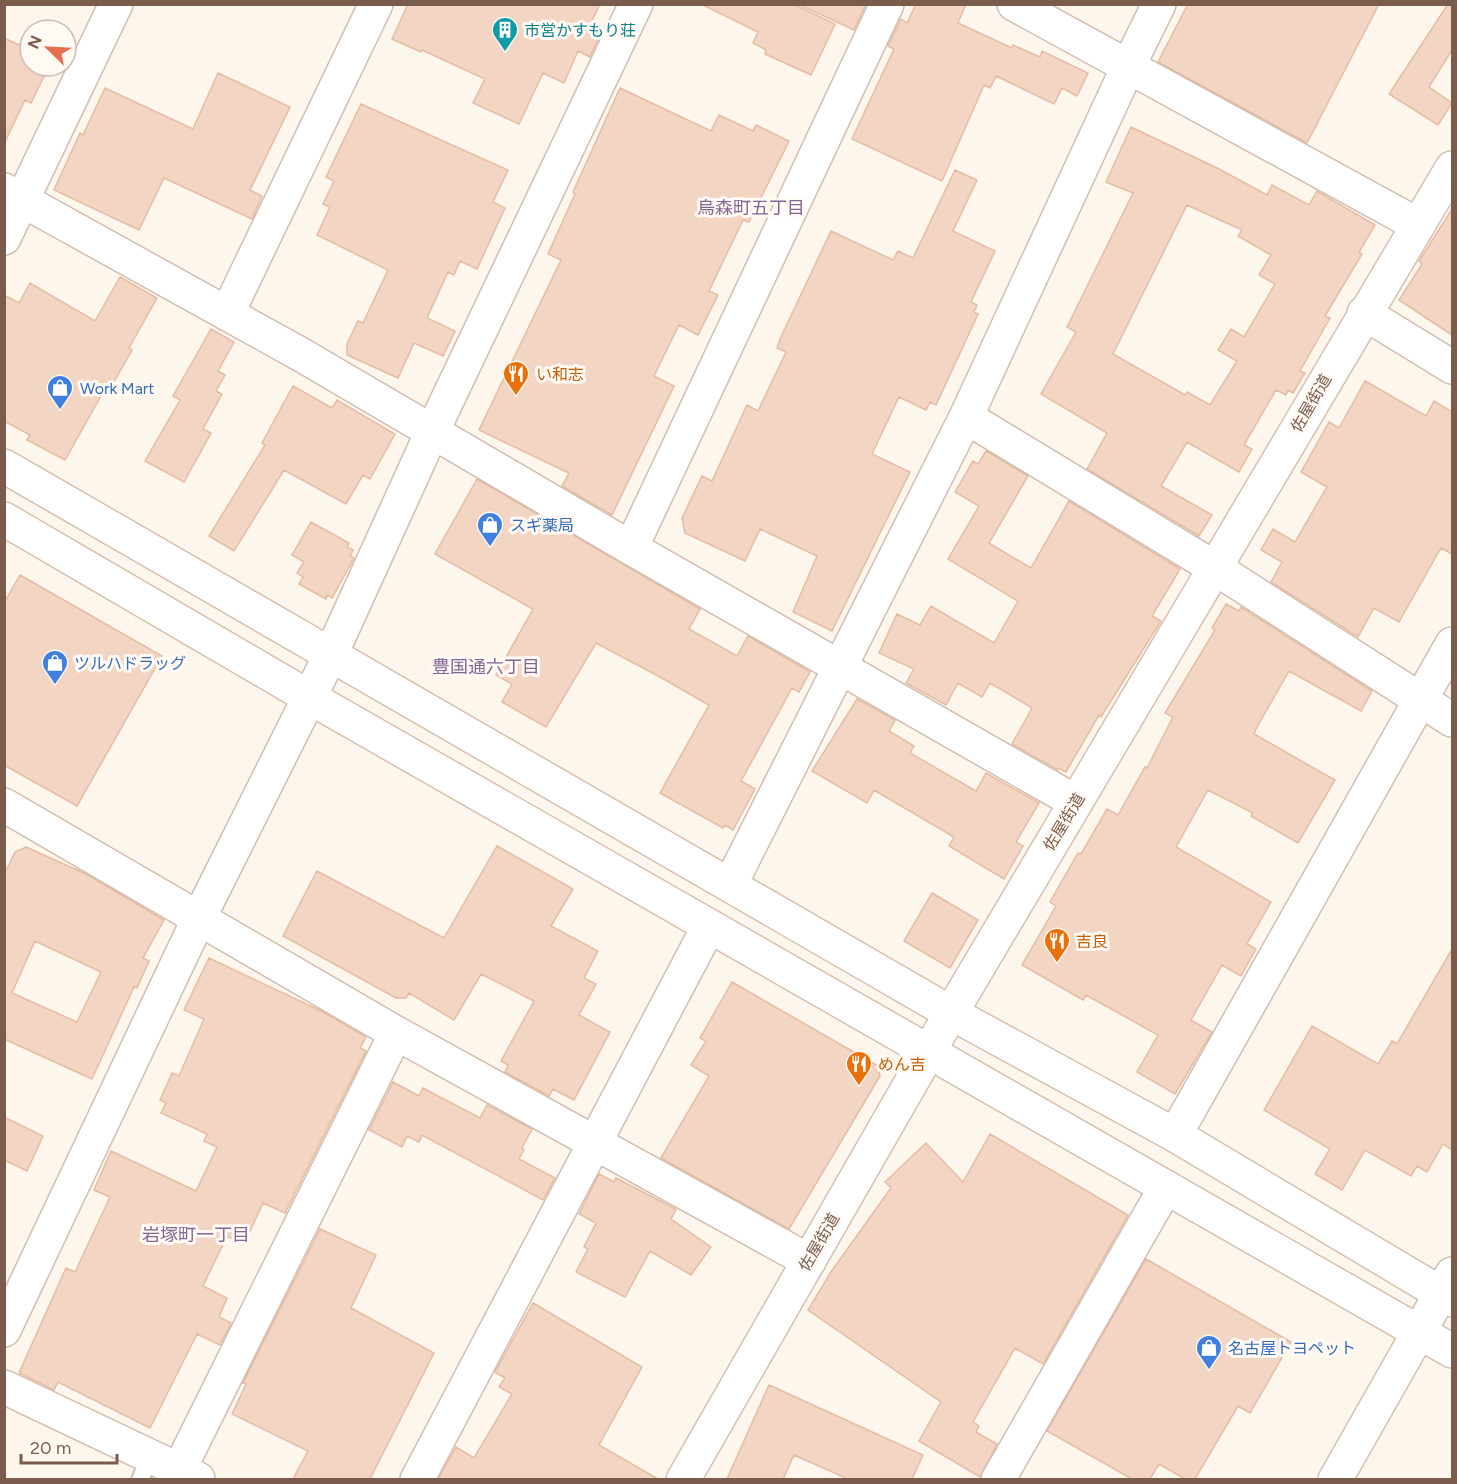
<svg xmlns="http://www.w3.org/2000/svg" width="1457" height="1484" viewBox="0 0 1457 1484" font-family="Figtree,'Noto Sans JP',sans-serif">
<style>
.building{fill:#f3d5c3;stroke:#e6bba3;stroke-width:1.5;fill-rule:evenodd}
.lines{fill:none;stroke-linecap:round;stroke-linejoin:round}
.lane-casing{stroke:#d1beb0;stroke-width:20}
.street-casing{stroke:#d1beb0;stroke-width:36}
.secondary-casing{stroke:#d6c0b0;stroke-width:36}
.lane{stroke:#fff;stroke-width:16}
.street{stroke:#fff;stroke-width:33}
.secondary{stroke:#fff;stroke-width:33}
.labels{text-anchor:middle;dominant-baseline:central;stroke-width:6;stroke-linejoin:round;paint-order:stroke}
.culture-label{font-size:16px;fill:#0d838f;stroke:#fffaf3;text-anchor:start}
.food-label{font-size:16px;fill:#c56008;stroke:#fffaf3;text-anchor:start}
.shop-label{font-size:16px;fill:#366cbe;stroke:#fffaf3;text-anchor:start}
.street-label{font-size:16px;fill:#7a5c4d;stroke:#fffaf3}
.neighbourhood-label{font-size:18px;fill:#846695;stroke:#fffaf3}
</style>
<rect width="100%" height="100%" fill="#fdf6ec"/>
<path class="building" d="M 408,4 L 600,4 L 589,27 L 601,33 L 590,57 L 578,51 L 564,83 L 543,73 L 519,124 L 473,103 L 485,79 L 422,50 L 421,52 L 392,39 Z
M 701,4 L 793,4 L 835,24 L 811,75 L 765,54 L 766,50 L 753,43 L 758,32 Z
M 798,4 L 866,4 L 854,30 Z
M 916,4 L 966,4 L 958,23 L 1012,48 L 1013,45 L 1040,57 L 1042,51 L 1088,73 L 1077,96 L 1062,88 L 1054,104 L 996,76 L 990,88 L 984,85 L 942,181 L 852,139 L 894,49 L 888,46 L 901,19 L 907,23 Z
M 1188,4 L 1379,4 L 1307,143 L 1158,62 Z
M 1448,4 L 1452,4 L 1452,50 L 1429,87 L 1452,103 L 1438,125 L 1389,94 Z
M 4,38 L 30,50 L 30,66 L 49,66 L 31,103 L 25,100 L 4,144 Z
M 218,73 L 290,107 L 250,190 L 262,196 L 252,219 L 164,178 L 139,230 L 54,190 L 80,133 L 83,135 L 105,88 L 193,129 Z
M 620,88 L 711,131 L 719,115 L 753,131 L 756,125 L 789,141 L 749,222 L 743,220 L 709,291 L 718,295 L 698,335 L 679,325 L 654,376 L 674,386 L 612,515 L 562,486 L 569,473 L 479,430 L 561,260 L 548,254 L 575,194 L 573,192 Z
M 361,104 L 508,170 L 493,202 L 505,208 L 477,269 L 460,261 L 454,275 L 448,272 L 427,318 L 455,331 L 443,356 L 414,343 L 398,378 L 347,355 L 347,344 L 358,321 L 363,323 L 388,270 L 317,235 L 330,207 L 323,204 L 334,181 L 326,177 Z
M 1131,127 L 1219,169 L 1267,195 L 1272,185 L 1309,205 L 1317,191 L 1375,225 L 1359,252 L 1362,254 L 1325,316 L 1330,318 L 1300,371 L 1305,373 L 1293,393 L 1288,390 L 1286,395 L 1276,390 L 1244,445 L 1252,449 L 1239,472 L 1187,442 L 1161,486 L 1212,515 L 1199,536 L 1087,469 L 1107,433 L 1041,394 L 1076,332 L 1067,327 L 1133,193 L 1106,182 ZM 1187,205 L 1242,230 L 1238,236 L 1271,255 L 1259,275 L 1275,284 L 1244,337 L 1231,329 L 1218,350 L 1237,361 L 1210,405 L 1187,392 L 1185,395 L 1113,354 Z
M 955,170 L 977,180 L 953,231 L 995,251 L 971,302 L 977,305 L 974,312 L 978,314 L 936,405 L 930,402 L 926,410 L 899,397 L 872,454 L 910,472 L 832,631 L 793,612 L 817,556 L 760,529 L 745,561 L 685,533 L 682,518 L 702,476 L 712,481 L 747,405 L 758,411 L 786,352 L 777,348 L 780,339 L 831,231 L 893,260 L 898,251 L 913,258 Z
M 1452,209 L 1452,335 L 1399,300 L 1422,264 L 1419,261 Z
M 120,277 L 157,298 L 129,348 L 132,350 L 114,382 L 110,380 L 65,460 L 27,440 L 30,435 L 4,421 L 4,295 L 19,303 L 30,283 L 95,321 Z
M 211,329 L 234,342 L 218,371 L 225,375 L 216,391 L 222,394 L 203,429 L 211,433 L 184,482 L 145,461 L 180,400 L 173,396 Z
M 1365,381 L 1426,416 L 1434,401 L 1452,412 L 1452,554 L 1441,548 L 1399,622 L 1374,608 L 1358,637 L 1271,582 L 1282,562 L 1261,550 L 1273,529 L 1295,542 L 1327,487 L 1301,472 L 1329,422 L 1339,428 Z
M 293,386 L 332,408 L 337,400 L 395,434 L 370,479 L 363,475 L 346,504 L 284,470 L 234,551 L 209,536 L 265,445 L 262,443 Z
M 986,451 L 1028,476 L 989,543 L 1031,568 L 1069,501 L 1180,569 L 1152,616 L 1161,621 L 1101,717 L 1099,715 L 1066,772 L 1059,768 L 1058,770 L 1012,744 L 1032,708 L 990,683 L 982,697 L 958,683 L 946,705 L 906,683 L 914,669 L 879,653 L 897,614 L 920,625 L 931,606 L 994,643 L 1018,601 L 948,559 L 979,506 L 955,492 L 973,461 L 978,464 Z
M 477,479 L 700,609 L 689,629 L 737,656 L 748,636 L 810,672 L 799,692 L 792,688 L 741,781 L 755,789 L 733,830 L 725,825 L 723,828 L 660,793 L 709,705 L 660,677 L 596,643 L 546,727 L 502,702 L 512,684 L 496,675 L 533,609 L 435,554 Z
M 311,522 L 349,543 L 347,547 L 353,550 L 350,556 L 354,558 L 332,598 L 327,595 L 326,599 L 299,584 L 303,577 L 297,573 L 304,562 L 292,555 Z
M 20,575 L 162,656 L 77,806 L 4,765 L 4,603 Z
M 1226,604 L 1239,611 L 1241,607 L 1372,691 L 1361,711 L 1289,671 L 1257,727 L 1254,734 L 1335,780 L 1298,843 L 1251,816 L 1253,813 L 1208,790 L 1176,847 L 1271,902 L 1247,944 L 1256,949 L 1241,976 L 1222,965 L 1191,1020 L 1212,1032 L 1175,1094 L 1137,1072 L 1158,1035 L 1086,995 L 1083,1000 L 1022,965 L 1056,906 L 1050,902 L 1078,853 L 1081,854 L 1107,809 L 1118,815 L 1145,767 L 1147,768 L 1173,717 L 1165,713 L 1215,630 L 1212,628 Z
M 857,699 L 895,720 L 889,731 L 914,746 L 910,753 L 976,791 L 986,773 L 1039,803 L 1016,842 L 1023,846 L 1004,879 L 949,846 L 954,837 L 874,790 L 867,803 L 812,771 Z
M 497,846 L 573,889 L 551,926 L 598,951 L 584,978 L 596,984 L 579,1015 L 610,1032 L 574,1100 L 553,1089 L 549,1096 L 505,1072 L 508,1065 L 501,1061 L 534,1001 L 481,974 L 454,1020 L 409,993 L 406,998 L 396,998 L 283,936 L 317,871 L 444,938 Z
M 26,847 L 86,874 L 164,920 L 143,958 L 149,961 L 137,988 L 134,987 L 92,1079 L 4,1039 L 4,875 L 15,852 ZM 35,941 L 101,972 L 77,1022 L 12,993 Z
M 932,893 L 978,920 L 950,968 L 904,941 Z
M 1452,949 L 1452,1150 L 1443,1144 L 1427,1172 L 1417,1166 L 1411,1176 L 1365,1150 L 1342,1190 L 1315,1174 L 1330,1149 L 1264,1110 L 1312,1026 L 1378,1064 L 1392,1041 L 1397,1044 Z
M 209,958 L 321,1011 L 366,1037 L 360,1048 L 366,1051 L 285,1213 L 263,1203 L 244,1244 L 227,1236 L 203,1286 L 227,1298 L 219,1317 L 231,1323 L 220,1345 L 197,1334 L 150,1428 L 58,1382 L 54,1390 L 19,1373 L 66,1268 L 75,1272 L 110,1197 L 94,1190 L 111,1151 L 196,1191 L 217,1147 L 204,1141 L 207,1134 L 161,1113 L 166,1103 L 160,1100 L 172,1073 L 179,1076 L 204,1019 L 184,1010 Z
M 732,982 L 878,1066 L 880,1076 L 789,1229 L 661,1158 L 709,1076 L 691,1065 L 706,1041 L 700,1038 Z
M 393,1082 L 419,1096 L 423,1088 L 480,1118 L 487,1105 L 532,1129 L 522,1148 L 524,1150 L 519,1159 L 555,1178 L 543,1200 L 422,1135 L 419,1142 L 407,1136 L 402,1147 L 369,1130 Z
M 4,1117 L 43,1136 L 27,1171 L 4,1160 Z
M 990,1134 L 1128,1215 L 1043,1364 L 1015,1348 L 973,1422 L 979,1426 L 976,1432 L 997,1444 L 980,1477 L 919,1441 L 941,1402 L 808,1310 L 831,1272 L 891,1188 L 885,1182 L 926,1143 L 963,1182 Z
M 599,1174 L 614,1182 L 616,1178 L 676,1209 L 671,1219 L 711,1247 L 691,1275 L 650,1251 L 625,1297 L 576,1272 L 588,1249 L 584,1247 L 596,1223 L 579,1214 Z
M 320,1229 L 376,1255 L 351,1308 L 434,1353 L 370,1479 L 293,1479 L 308,1451 L 232,1414 L 246,1384 L 243,1383 Z
M 1146,1259 L 1291,1342 L 1250,1413 L 1238,1406 L 1195,1479 L 1185,1479 L 1159,1464 L 1150,1479 L 1132,1479 L 1047,1431 Z
M 533,1303 L 642,1367 L 599,1445 L 658,1479 L 438,1479 L 456,1447 L 474,1458 L 512,1394 L 499,1387 L 505,1378 L 495,1372 Z
M 769,1385 L 923,1455 L 912,1479 L 848,1479 L 794,1455 L 783,1479 L 727,1479 Z"/>
<g class="lines">
<defs>
<path id="lane" d="M 140,1480 L 150,1456"/>
<path id="street" d="M 1014,4 L 1418,225
M 4,190 L 300,354 L 631,548 L 1076,802
M 4,238 L 116,4
M 1364,313 L 1452,367
M 227,314 L 376,4
M 966,417 L 1215,568 L 1452,720
M 631,548 L 887,4
M 4,805 L 396,1033 L 809,1261
M 730,885 L 966,417 L 1128,67 L 1159,4
M 1175,1135 L 1452,644
M 4,1330 L 199,918 L 331,654 L 432,432 L 636,4
M 1419,1332 L 1452,1274
M 4,1387 L 198,1479
M 179,1470 L 396,1033
M 417,1480 L 709,926
M 998,1480 L 1166,1187"/>
<path id="secondary" d="M 4,466 L 951,1013 L 1175,1135 L 1452,1300
M 4,519 L 309,697 L 1452,1351
M 683,1480 L 951,1013 L 1452,168
M 1335,1480 L 1419,1332"/>
</defs>
<use href="#lane" class="lane-casing"/>
<use href="#street" class="street-casing"/>
<use href="#secondary" class="secondary-casing"/>
<use href="#lane" class="lane"/>
<use href="#street" class="street"/>
<use href="#secondary" class="secondary"/>
</g>
<defs>
<symbol id="building-pin" viewBox="-11 -11 22 30"><path d="M0 17L-7.5 6A9.5 9.5 0 1 1 7.5 6Z" fill="#0f9aa8" stroke="#fffaf3"/><path d="M-4-6H4V6H1V3H-1V6H-4ZM-2.5-4.3h1.7v1.8h-1.7ZM.8-4.3h1.7v1.8H.8ZM-2.5-1h1.7V.8h-1.7ZM.8-1h1.7V.8H.8Z" fill="#fff"/></symbol>
<symbol id="restaurant-pin" viewBox="-11 -11 22 30"><path d="M0 17L-7.5 6A9.5 9.5 0 1 1 7.5 6Z" fill="#e8710a" stroke="#fffaf3"/><path d="M-5-6h1v4h1v-4h1v4h1v-4h1v5L-1.5 .5V6h-2V.5L-5-1ZM5-6V6H3V1.5H1.5Q1.5-4 5-6Z" fill="#fff"/></symbol>
<symbol id="shop-pin" viewBox="-11 -11 22 30"><path d="M0 17L-7.5 6A9.5 9.5 0 1 1 7.5 6Z" fill="#3f7fe0" stroke="#fffaf3"/><path d="M-5-2.5h2.3a2.7 3.5 0 0 1 5.4 0H5L5.5 6h-11ZM-1.5-2.5h3a1.5 2.3 0 0 0-3 0Z" fill="#fff"/></symbol>
</defs>
<g fill-rule="evenodd">
<use href="#building-pin" x="490" y="15" width="30" height="40"/>
<use href="#restaurant-pin" x="501" y="359" width="30" height="40"/>
<use href="#shop-pin" x="45" y="373" width="30" height="40"/>
<use href="#shop-pin" x="475" y="510" width="30" height="40"/>
<use href="#shop-pin" x="40" y="648" width="30" height="40"/>
<use href="#restaurant-pin" x="1042" y="926" width="30" height="40"/>
<use href="#restaurant-pin" x="844" y="1049" width="30" height="40"/>
<use href="#shop-pin" x="1194" y="1333" width="30" height="40"/>
</g>
<g class="labels">
<g class="culture-label">
<text x="524" y="30">市営かすもり荘</text>
</g>
<g class="food-label">
<text x="536" y="374">い和志</text>
<text x="1076" y="941">吉良</text>
<text x="878" y="1064">めん吉</text>
</g>
<g class="shop-label">
<text x="80" y="388">Work Mart</text>
<text x="510" y="525">スギ薬局</text>
<text x="74" y="663">ツルハドラッグ</text>
<text x="1228" y="1348">名古屋トヨペット</text>
</g>
<g class="street-label">
<text transform="translate(1311 403) rotate(-60)">佐屋街道</text>
<text transform="translate(1064 822) rotate(-59)">佐屋街道</text>
<text transform="translate(819 1242) rotate(-60)">佐屋街道</text>
</g>
<g class="neighbourhood-label">
<text x="751" y="208">烏森町五丁目</text>
<text x="486" y="667">豊国通六丁目</text>
<text x="196" y="1235">岩塚町一丁目</text>
</g>
</g>
<rect width="1457" height="1484" fill="none" stroke="#7a5c4d" stroke-width="12"/>
<g transform="translate(48 48) rotate(294)"><circle r="28" fill="#fffaf3" stroke="#cabbb1" stroke-width="1.5"/>
<path d="M0-4.5L10 22L0 15L-10 22Z" fill="#e76f51"/>
<text y="-9" font-size="16" font-weight="bold" text-anchor="middle" fill="#7a5c4d">N</text>
</g>
<path d="M21 1454v9h96v-9" fill="none" stroke="#7a5c4d" stroke-width="3"/>
<text x="30" y="1454" font-size="18" fill="#7a5c4d" stroke="#fffaf3" stroke-width="4.5" paint-order="stroke">20 m</text>
</svg>
